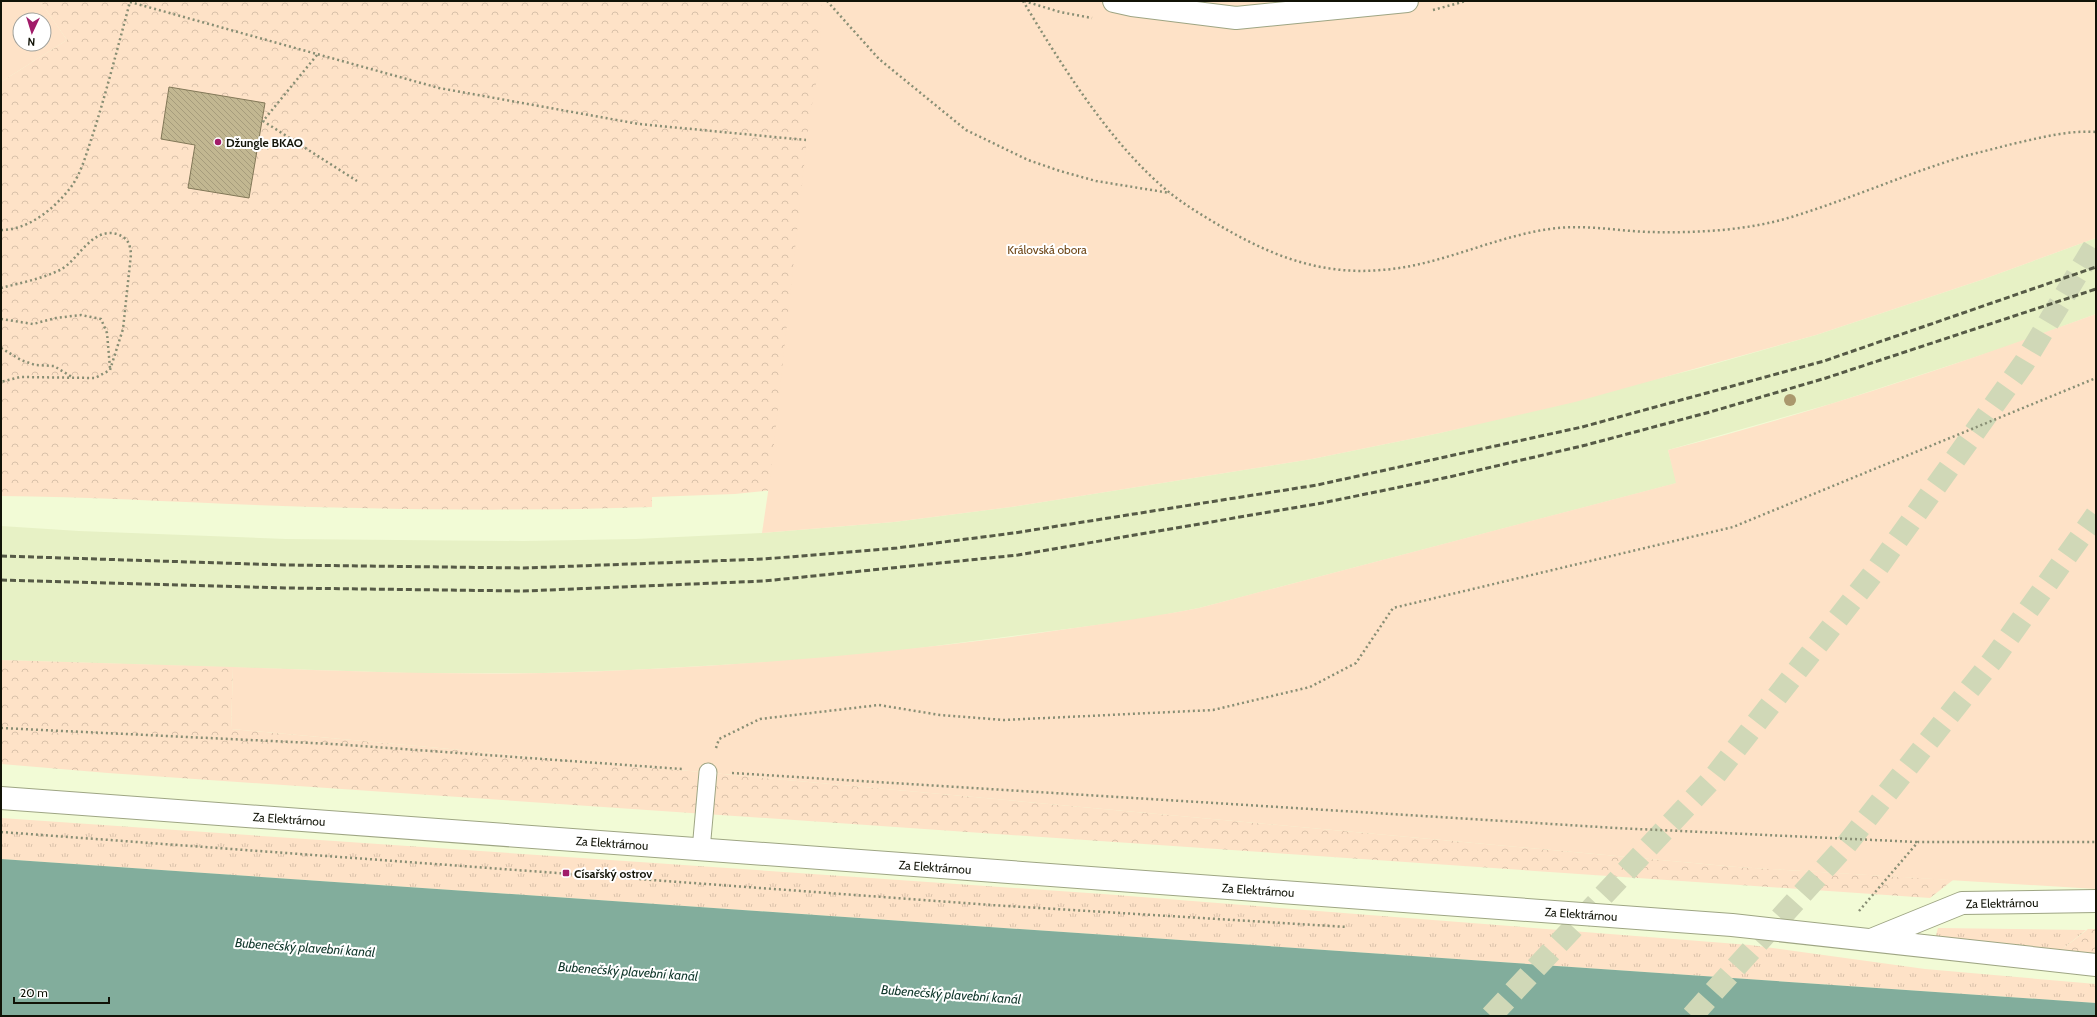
<svg xmlns="http://www.w3.org/2000/svg" width="2097" height="1017" viewBox="0 0 2097 1017" font-family="Cabin,sans-serif">
<style>
.built{fill:#e7f1c5}
.grass{fill:url(#grass-tufts)}
.forest{fill:url(#forest-crowns);fill-rule:evenodd}
.park{fill:#fee2c7;fill-rule:evenodd}
.water{fill:#82ad9c}
.building{fill:url(#building-back-hatch);stroke:#827757}
.lines{fill:none;stroke-linecap:round;stroke-linejoin:round}
.trunk-tunnel{stroke:#d0d8b7;stroke-width:22;stroke-dasharray:22 11;stroke-linecap:butt}
.service-casing{stroke:#9ea583;stroke-width:19}
.pedestrian-casing{stroke:#9ea583;stroke-width:24}
.minor-casing{stroke:#9ea583;stroke-width:24}
.path{stroke:#888e74;stroke-width:2.5;stroke-dasharray:2 3;stroke-linecap:butt}
.service{stroke:#fff;stroke-width:17}
.pedestrian{stroke:#fff;stroke-width:22}
.minor{stroke:#fff;stroke-width:22}
.rail{stroke:#565a46;stroke-width:3;stroke-dasharray:6 3;stroke-linecap:butt}
.tree{fill:#aa986d}
.poi-dot{fill:#a11b69;stroke:#fff;stroke-width:1.5}
.labels{text-anchor:middle;dominant-baseline:central;stroke-width:4;stroke-linejoin:round;paint-order:stroke}
.poi-label{font-size:12px;font-weight:bold;fill:#111307;stroke:#fff;text-anchor:start}
.park-label{font-size:12px;fill:#6f4717;stroke:#fff}
.street-label{font-size:12px;fill:#111307;stroke:#fff}
.water-label{font-size:13px;font-style:italic;fill:#0f362a;stroke:#fff}
</style>
<defs>
<pattern id="grass-tufts" width="24" height="20" patternUnits="userSpaceOnUse"><rect width="24" height="20" fill="#fee2c7"/><path d="M3 7l-1-3M5 7V3M7 7l1-3M15 17l-1-3M17 17v-4M19 17l1-3" fill="none" stroke="#d9c1a9"/></pattern>
<pattern id="forest-crowns" width="20" height="18" patternUnits="userSpaceOnUse"><rect width="20" height="18" fill="#fee2c7"/><path d="M2 6a3 3 0 1 1 6 0M12 15a3 3 0 1 1 6 0" fill="none" stroke="#d9c1a9"/></pattern>
<pattern id="building-back-hatch" width="6" height="6" patternUnits="userSpaceOnUse"><rect width="6" height="6" fill="#c2b791"/><path d="M-1 5l2 2M0 0l6 6M5-1l2 2" fill="none" stroke="#a69c7c"/></pattern>
</defs>
<rect width="100%" height="100%" fill="#f2fbd6"/>
<path class="built" d="M 2096,238 L 2096,314 L 2003,348 L 1834,403 L 1668,450 L 1677,483 L 1199,608 L 1136,620 L 896,651 L 791,661 L 631,670 L 543,673 L 408,673 L 1,660 L 1,526 L 79,531 L 286,539 L 523,541 L 636,539 L 762,533 L 894,522 L 1011,507 L 1312,459 L 1440,433 L 1700,368 L 1816,335 L 1981,280 Z"/>
<path class="grass" d="M 1,818 L 1103,894 L 1750,945 L 1925,969 L 2096,984 L 2096,1003 L 1,859 Z
M 1938,928 L 2086,930 L 2060,951 L 1938,942 L 1936,935 Z"/>
<path class="forest" d="M 40,1 L 2096,1 L 1019,465 L 735,494 L 652,497 L 652,507 C 538,511 425,510 312,507 C 208,504 105,497 1,496 L 1,82 L 67,40 ZM 169,87 L 264,103 L 249,198 L 188,188 L 195,145 L 161,139 Z
M 1,660 L 233,667 L 231,729 L 1737,867 L 1953,880 L 1930,898 L 108,773 L 1,764 Z
M 2088,929 L 2096,929 L 2096,954 L 2060,951 Z"/>
<path class="park" d="M 1,1 L 40,1 L 67,40 L 1,82 ZM 20,20 L 44,20 L 44,44 L 20,44 Z
M 822,1 L 2096,1 L 2096,238 L 1981,280 L 1816,335 L 1575,402 L 1440,433 L 1312,459 L 1011,507 L 894,522 L 762,533 L 771,472 L 809,120 L 819,68 Z
M 2096,314 L 2096,889 L 1737,867 L 231,729 L 233,667 C 336,671 441,675 545,673 C 701,669 856,657 1011,637 C 1074,628 1137,620 1199,608 L 1676,483 L 1668,450 C 1813,413 1955,365 2096,314 Z"/>
<path class="water" d="M 1,859 L 2096,1003 L 2096,1016 L 1,1015 Z"/>
<path class="building" d="M 169,87 L 265,103 L 249,198 L 188,188 L 195,145 L 161,139 Z"/>
<g class="lines">
<path class="trunk-tunnel" d="M 1491,1016 L 1714,777 L 1876,570 L 2024,363 L 2096,243
M 1692,1016 L 1846,845 L 1992,661 L 2096,515"/>
<defs>
<path id="service" d="M 701,850 L 708,772"/>
<path id="pedestrian" d="M 1114,1 L 1132,5 L 1236,18 L 1407,1"/>
<path id="minor" d="M 1,798 L 1732,925 L 2096,965
M 1871,940 L 1962,903 L 2096,901"/>
</defs>
<use href="#service" class="service-casing"/>
<use href="#pedestrian" class="pedestrian-casing"/>
<use href="#minor" class="minor-casing"/>
<path class="path" d="M 827,1 L 879,59 L 966,130 L 1028,160 L 1060,171 L 1096,181 L 1170,193
M 1023,1 C 1062,66 1111,145 1170,193 C 1189,208 1210,220 1231,232 C 1279,259 1327,275 1381,270 C 1442,266 1498,234 1558,228 C 1589,225 1619,231 1649,232 C 1694,233 1744,231 1788,218 C 1848,200 1905,174 1965,156 C 1981,152 1997,148 2012,144 C 2040,138 2067,130 2096,132
M 1024,1 L 1060,12 L 1092,18
M 130,2 L 439,88 L 639,124 L 806,140
M 1433,10 L 1466,1
M 317,55 L 263,121 L 357,181
M 1,230 C 29,230 55,208 71,187 C 82,172 87,151 93,134 C 107,90 118,46 130,2
M 1,288 C 20,283 41,279 60,270 C 78,261 91,227 117,234 C 128,238 130,244 131,254 L 123,329 L 110,370 L 95,378 L 20,377 L 1,382
M 1,319 L 33,324 L 56,318 L 81,315 L 101,319 L 107,333 L 110,368
M 1,348 L 21,360 L 35,365 L 54,366 L 72,377
M 1,728 L 333,744 L 682,769
M 716,748 L 719,739 L 760,719 L 879,705 L 940,715 L 1004,720 L 1213,710 L 1310,687 L 1356,663 L 1393,608 L 1733,527 L 2096,378
M 732,773 L 1616,828 L 1917,842
M 1,832 L 991,905 L 1347,927
M 1859,911 L 1918,842 L 2096,842"/>
<use href="#service" class="service"/>
<use href="#pedestrian" class="pedestrian"/>
<use href="#minor" class="minor"/>
<path class="rail" d="M 1,556 L 285,565 L 524,568 L 764,559 L 897,548 L 1014,533 L 1317,485 L 1582,427 L 1824,361 L 2096,267
M 1,580 L 285,588 L 523,591 L 764,581 L 1018,555 L 1322,503 L 1449,477 L 1586,445 L 1710,412 L 1826,378 L 2096,289"/>
</g>
<circle class="tree" cx="1790" cy="400" r="6"/>
<g class="poi-dot">
<circle cx="218" cy="142" r="4"/>
<rect x="562" y="869" width="8" height="8" rx="2"/>
</g>
<g class="labels">
<g class="poi-label">
<text x="226" y="142">Džungle BKAO</text>
<text x="574" y="873">Císařský ostrov</text>
</g>
<g class="park-label">
<text x="1047" y="249">Královská obora</text>
</g>
<g class="street-label">
<text transform="translate(289 819) rotate(4)">Za Elektrárnou</text>
<text transform="translate(612 843) rotate(4)">Za Elektrárnou</text>
<text transform="translate(935 867) rotate(4)">Za Elektrárnou</text>
<text transform="translate(1258 890) rotate(4)">Za Elektrárnou</text>
<text transform="translate(2002 903) rotate(-1)">Za Elektrárnou</text>
<text transform="translate(1581 914) rotate(4)">Za Elektrárnou</text>
</g>
<g class="water-label">
<text transform="translate(305 947) rotate(4)">Bubenečský plavební kanál</text>
<text transform="translate(628 971) rotate(4)">Bubenečský plavební kanál</text>
<text transform="translate(951 994) rotate(4)">Bubenečský plavební kanál</text>
</g>
</g>
<rect width="2097" height="1017" fill="none" stroke="#111307" stroke-width="4"/>
<g transform="translate(32 32) rotate(184)"><circle r="19" fill="#ffffff" stroke="#a0a19c"/>
<path d="M0-3L7 15L0 10L-7 15Z" fill="#a11b69"/>
<text y="-6" font-size="11" font-weight="bold" text-anchor="middle" fill="#111307">N</text>
</g>
<path d="M14 997v6h95v-6" fill="none" stroke="#111307" stroke-width="2"/>
<text x="20" y="997" font-size="12" fill="#111307" stroke="#ffffff" stroke-width="3" paint-order="stroke">20 m</text>
</svg>
